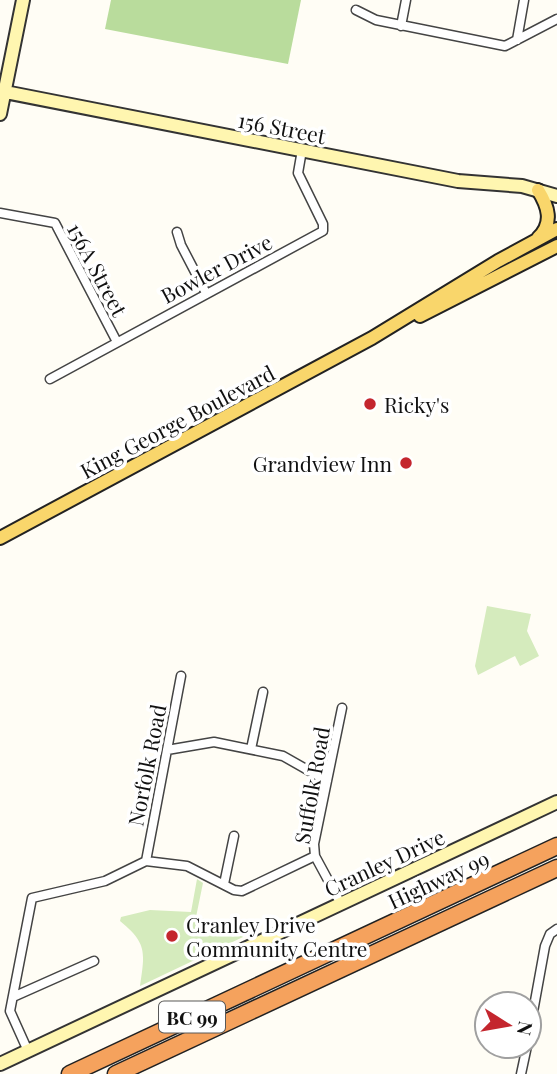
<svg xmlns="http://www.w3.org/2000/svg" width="557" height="1074" viewBox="0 0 557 1074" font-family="'Playfair Display',serif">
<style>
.green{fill:#d5ebbd}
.forest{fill:#b9dc9c}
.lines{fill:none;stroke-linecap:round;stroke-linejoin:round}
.street-casing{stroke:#444;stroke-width:11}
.secondary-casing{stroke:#333;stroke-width:16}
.primary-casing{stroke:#222;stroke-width:16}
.highway-casing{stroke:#222;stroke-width:19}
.street{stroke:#fff;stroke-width:8}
.secondary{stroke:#fff6b0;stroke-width:12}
.primary{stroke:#f9d66b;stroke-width:12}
.highway{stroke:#f5a25d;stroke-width:16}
.poi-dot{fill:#c4262e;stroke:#fff;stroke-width:2.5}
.labels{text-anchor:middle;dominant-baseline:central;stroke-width:7;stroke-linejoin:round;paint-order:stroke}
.shield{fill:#fff;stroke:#585858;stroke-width:2}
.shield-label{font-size:19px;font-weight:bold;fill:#111}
.street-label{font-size:21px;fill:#111;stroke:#fff}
.poi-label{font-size:21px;fill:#111;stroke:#fff;text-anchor:start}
</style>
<rect width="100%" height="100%" fill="#fffdf5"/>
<path class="green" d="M 487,606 L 531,614 L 527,631 L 539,656 L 520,666 L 515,656 L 478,675 L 475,666 Z
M 197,879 L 203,883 L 196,917 L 236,927 L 243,937 L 140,986 C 145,952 147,943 120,921 L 121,917 L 150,910 L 191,912 Z"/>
<path class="forest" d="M 111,0 L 301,0 L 288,64 L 105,29 Z"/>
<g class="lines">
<defs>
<path id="street" d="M 356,10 L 376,20 L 505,46 L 557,19
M 401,26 L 406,0
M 517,40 L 524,0
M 0,213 L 55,223 L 117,342
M 177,232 L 181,245 L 206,293
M 50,379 L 323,231 L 323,224 L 298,173 L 302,150
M 251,749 L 263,692
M 167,750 L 214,742 L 283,756 L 327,781
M 146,861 L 181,676
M 224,884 L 234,836
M 341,904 L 315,856 L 314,844 L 342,708
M 13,997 L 94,961
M 529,1034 L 545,946 L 550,934 L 557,929
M 28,1051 L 10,1011 L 32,898 L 105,881 L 146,861 L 187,866 L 234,890 L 242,891 L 315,856
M 521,1074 L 527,1046"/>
<path id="secondary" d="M 0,91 L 458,181 L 522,186 L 557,196
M 0,114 L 23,0
M 0,1064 L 557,802"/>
<path id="primary" d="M 538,190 C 548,206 554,223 538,238
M 420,316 L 557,246
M 0,538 L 372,338 L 498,261 L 557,229"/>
<path id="highway" d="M 70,1074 L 557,846
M 116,1074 L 557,868"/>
</defs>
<use href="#street" class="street-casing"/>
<use href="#secondary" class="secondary-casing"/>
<use href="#primary" class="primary-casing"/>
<use href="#highway" class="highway-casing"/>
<use href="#street" class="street"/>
<use href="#secondary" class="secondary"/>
<use href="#primary" class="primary"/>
<use href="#highway" class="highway"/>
</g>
<g class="poi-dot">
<circle cx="370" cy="404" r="7"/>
<circle cx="406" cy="463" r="7"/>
<circle cx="172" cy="936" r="7"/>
</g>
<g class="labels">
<rect class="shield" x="159" y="1001.5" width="66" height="31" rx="5"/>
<g class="shield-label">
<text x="192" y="1017">BC 99</text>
</g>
<g class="street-label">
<text transform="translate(282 127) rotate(11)">156 Street</text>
<text transform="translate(216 268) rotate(-28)">Bowler Drive</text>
<text transform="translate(98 269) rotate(62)">156A Street</text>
<text transform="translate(177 421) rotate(-28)">King George Boulevard</text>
<text transform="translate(146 765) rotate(-79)">Norfolk Road</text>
<text transform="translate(311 785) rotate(-80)">Suffolk Road</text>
<text transform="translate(384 862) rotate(-25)">Cranley Drive</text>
<text transform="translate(438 879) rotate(-25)">Highway 99</text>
</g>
<g class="poi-label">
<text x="384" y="404">Ricky's</text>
<text x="392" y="463" text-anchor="end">Grandview Inn</text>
<text x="186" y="924">Cranley Drive<tspan x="186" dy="24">Community Centre</tspan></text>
</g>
</g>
<g transform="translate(508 1025) rotate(101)"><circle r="33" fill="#ffffff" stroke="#a0a0a0" stroke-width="2"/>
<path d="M0-5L12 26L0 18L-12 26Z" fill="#c4262e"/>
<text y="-10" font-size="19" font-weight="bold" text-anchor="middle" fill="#111111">N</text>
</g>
</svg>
